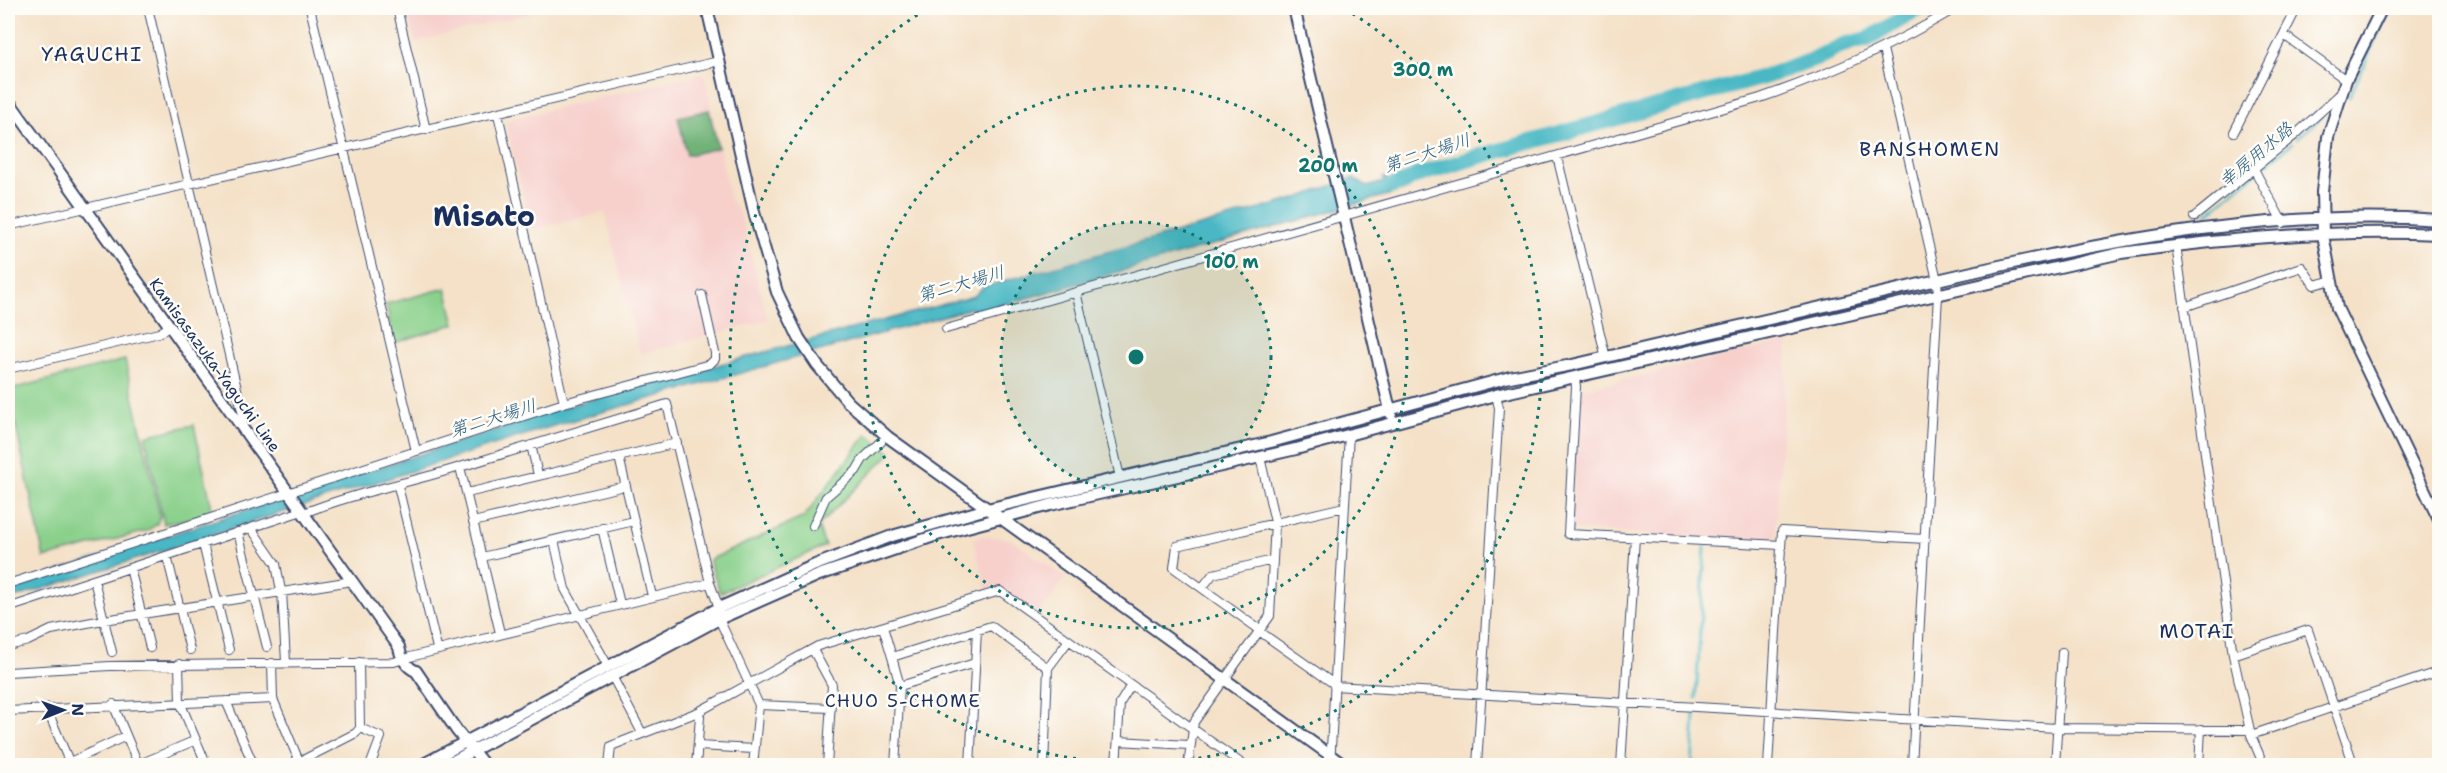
<svg xmlns="http://www.w3.org/2000/svg" width="2447" height="773" viewBox="0 0 2447 773" font-family="'Shantell Sans','Klee One',sans-serif">
<style>
.built{fill:#f7d0cc}
.green{fill:#8ad08b;stroke:#528074;stroke-width:1.5}
.forest{fill:#6fb277;stroke:#45706a;stroke-width:1.5}
.water{fill:#4ab8c4;stroke:#327491;stroke-width:1.5}
.lines{fill:none;stroke-linecap:round;stroke-linejoin:round}
.stream{stroke:#4ab8c4;stroke-width:3}
.river{stroke:#4ab8c4;stroke-width:16}
.street-casing{stroke:#3c4a6e;stroke-width:10}
.secondary-casing{stroke:#3c4a6e;stroke-width:14}
.street{stroke:#fff;stroke-width:8}
.secondary{stroke:#fff;stroke-width:10}
.ring{fill:none;stroke:#0f766e;stroke-width:3;stroke-dasharray:3 6}
.labels{text-anchor:middle;dominant-baseline:central;stroke-width:5;stroke-linejoin:round;paint-order:stroke}
.street-label{font-size:16px;fill:#1b2f5e;stroke:#fdfcf7}
.water-label{font-size:18px;font-style:italic;fill:#2b5f82;stroke:#fdfcf7}
.neighbourhood-label{font-size:18px;letter-spacing:1.5px;fill:#1b2f5e;stroke:#fdfcf7}
.quarter-label{font-size:20px;letter-spacing:1.5px;fill:#1b2f5e;stroke:#fdfcf7}
.town-label{font-size:28px;font-weight:bold;fill:#1b2f5e;stroke:#fdfcf7}
.centre{fill:#0f766e;stroke:#fdfcf7;stroke-width:3}
.ring-label{font-size:18px;text-anchor:middle;font-weight:bold;fill:#0f766e;stroke:#fdfcf7;stroke-width:5;stroke-linejoin:round;paint-order:stroke}
</style>
<rect width="100%" height="100%" fill="#fdfcf7"/>
<filter id="ink" filterUnits="userSpaceOnUse"><feTurbulence type="fractalNoise" baseFrequency=".0167" numOctaves="2"/><feDisplacementMap in="SourceGraphic" scale="12" xChannelSelector="R" yChannelSelector="G"/><feConvolveMatrix kernelMatrix="1 2 1 2 8 2 1 2 1" color-interpolation-filters="sRGB"/></filter>
<filter id="wash" filterUnits="userSpaceOnUse"><feTurbulence type="fractalNoise" baseFrequency=".008" numOctaves="4" result="noise"/><feDisplacementMap in="SourceGraphic" scale="24" xChannelSelector="R" yChannelSelector="G"/><feGaussianBlur stdDeviation="1.35" result="paint"/><feColorMatrix in="noise" values="0 0 0 0 0 0 0 0 0 0 0 0 0 0 0 0 0 1.4 0 .05"/><feComposite in="paint" operator="in"/></filter>
<g filter="url(#wash)">
<rect width="100%" height="100%" fill="#f4e1c7"/>
<path class="built" d="M 407,8 L 551,8 L 415,42 Z
M 704,73 L 730,199 L 740,214 L 768,320 L 640,354 L 605,212 L 531,230 L 506,123 L 509,119 Z
M 1788,341 L 1775,541 L 1571,530 L 1581,390 Z
M 982,536 L 1010,539 L 1066,578 L 1039,614 L 1001,587 L 987,591 L 973,539 Z"/>
<path class="green" d="M 446,288 L 455,324 L 394,343 L 386,304 Z
M 125,360 L 160,516 L 157,524 L 147,531 L 44,558 L 8,390 Z
M 194,425 L 213,513 L 164,524 L 145,436 Z
M 867,434 L 891,453 L 818,526 L 825,546 L 720,593 L 709,560 L 804,517 Z"/>
<path class="forest" d="M 709,110 L 718,148 L 687,155 L 678,117 Z"/>
<path class="water" d="M 1410,175 L 1414,180 L 1405,190 L 974,313 L 972,308 L 553,426 L 8,600 L 8,590 L 70,567 L 523,421 L 533,416 C 680,374 827,336 974,296 L 983,287 L 1295,199 L 1353,178 L 1367,187 L 1384,182 L 1383,178 L 1387,177 L 1388,181 Z"/>
<g class="lines">
<path class="stream" d="M 2349,98 L 2390,8
M 2297,138 L 2323,116
M 2207,214 L 2292,143
M 1696,698 L 1705,547
M 1692,766 L 1695,714"/>
<path class="river" d="M 1393,186 L 1405,182 L 1415,176 L 1477,157 L 1767,76 L 1816,59 L 1843,45 L 1868,39 L 1920,8"/>
</g>
</g>
<g filter="url(#ink)">
<g class="lines">
<defs>
<path id="street" d="M 148,8 L 244,419 L 242,427
M 310,8 L 416,451
M 397,8 L 426,130
M 2284,35 L 2346,80
M 1883,49 L 1937,280 L 1938,295 L 1912,766
M 498,114 L 564,403
M 2234,132 L 2297,8
M 1557,156 L 1606,358
M 2254,169 L 2283,223
M 2194,217 L 2294,136 L 2340,94
M 8,226 L 719,61
M 2176,245 L 2233,655 L 2251,735 L 2264,766
M 1076,292 L 1120,477
M 2184,307 L 2302,267 L 2314,285 L 2329,281
M 946,329 L 1760,98 C 1830,74 1894,45 1956,8
M 8,369 L 159,333 L 169,327
M 1575,377 L 1576,387 L 1568,534 L 1781,545
M 531,445 L 538,475
M 619,457 L 652,596
M 460,467 L 667,404 L 710,583 L 719,608 L 719,619 L 759,705 L 753,766
M 398,486 L 437,648
M 467,493 L 677,443
M 304,513 C 354,493 408,483 460,467 L 500,633
M 473,522 L 625,486
M 813,526 L 826,497 L 856,471 L 863,459 L 881,442
M 251,528 L 276,564 L 281,591
M 602,528 L 620,604
M 238,532 L 267,647
M 554,540 L 565,589 L 608,666
M 203,544 L 229,650
M 167,556 L 190,650
M 482,557 L 634,521
M 130,568 L 150,648
M 94,580 L 112,652
M 8,584 L 564,403 L 710,364 L 715,359 L 715,353 L 702,295
M 1202,588 L 1213,574 L 1273,560
M 282,591 L 286,662
M 8,608 L 302,511
M 883,627 L 892,657
M 1260,630 L 1174,568 L 1177,546 L 1344,507
M 1259,631 L 1334,684
M 8,646 L 28,641 L 51,630 L 92,622 L 352,581
M 813,650 L 832,685 L 827,766
M 2233,655 L 2308,630 L 2354,766
M 410,657 L 710,583
M 272,663 L 273,699 L 299,761
M 179,664 L 180,702 L 207,766
M 1048,668 L 1069,640
M 8,672 L 110,666 L 394,662 L 404,659
M 612,676 L 642,733
M 900,686 L 975,663
M 1334,686 L 2057,728 L 2250,730
M 226,701 L 254,766
M 113,704 L 139,766
M 759,705 L 830,708
M 46,707 L 71,766
M 8,711 L 273,699
M 360,728 L 381,737 L 370,766
M 2251,735 L 2440,671
M 1118,741 L 1189,745
M 698,746 L 754,749
M 70,762 L 126,736
M 135,766 L 196,740
M 291,766 L 356,733 L 360,728 L 359,662
M 609,766 L 611,746 L 698,712 L 818,646 L 1000,591 L 1245,766
M 696,766 L 700,717 L 698,712
M 895,766 L 900,686 L 892,657 L 991,626 L 1048,668 L 1044,766
M 970,766 L 977,630
M 1116,766 L 1120,703 L 1131,685
M 1188,766 L 1194,722 L 1270,616 L 1275,522 L 1260,457
M 1330,766 L 1349,434
M 1477,766 L 1499,408 L 1496,395
M 1621,766 L 1635,537
M 1768,766 L 1782,531 L 1925,539
M 2055,766 L 2062,652
M 2199,766 L 2201,729"/>
<path id="secondary" d="M 707,8 L 755,216 L 777,292 L 799,338 L 817,365 L 848,402 L 888,437 L 1345,766
M 1294,8 L 1391,414
M 2382,8 L 2346,80 L 2328,137 L 2322,192 L 2323,235 L 2337,308 L 2440,522
M 8,100 L 399,647 C 400,656 407,668 416,671 L 457,731 L 485,766
M 420,766 L 719,608 L 815,565 L 892,536 L 987,509 L 1271,442 L 1510,377 L 1572,365 C 1682,340 1792,314 1903,288 C 2078,247 2258,207 2440,220
M 444,766 L 719,619 L 819,575 L 937,535 L 1050,505 L 1296,449 L 1496,395 L 2121,253 C 2226,238 2334,229 2440,234"/>
</defs>
<use href="#street" class="street-casing"/>
<use href="#secondary" class="secondary-casing"/>
<use href="#street" class="street"/>
<use href="#secondary" class="secondary"/>
</g>
</g>
<circle cx="1136" cy="357" r="135" fill="#0f766e" fill-opacity=".12"/>
<g class="ring">
<circle cx="1136" cy="357" r="135"/>
<circle cx="1136" cy="357" r="271"/>
<path d="M1345 9A406 406 0 1 1 927 9"/>
</g>
<g class="labels">
<g class="street-label">
<text transform="translate(215 365) rotate(54)">Kamisasazuka-Yaguchi Line</text>
</g>
<g class="water-label">
<text transform="translate(1427 153) rotate(-18)">第二大場川</text>
<text transform="translate(2256 155) rotate(-40)">幸房用水路</text>
<text transform="translate(961 284) rotate(-16)">第二大場川</text>
<text transform="translate(493 418) rotate(-17)">第二大場川</text>
</g>
<g class="neighbourhood-label">
<text x="903" y="701">CHUO 5-CHOME</text>
</g>
<g class="quarter-label">
<text x="92" y="54">YAGUCHI</text>
<text x="1930" y="149">BANSHOMEN</text>
<text x="2197" y="631">MOTAI</text>
</g>
<g class="town-label">
<text x="484" y="216">Misato</text>
</g>
</g>
<circle cx="1136" cy="357" r="9" class="centre"/>
<g class="ring-label">
<text x="1423" y="76">300 m</text>
<text x="1328" y="172">200 m</text>
<text x="1231" y="268">100 m</text>
</g>
<rect width="2447" height="773" fill="none" stroke="#fdfcf7" stroke-width="30"/>
<g transform="translate(63 710) rotate(89)" stroke="#fdfcf7" stroke-width="4.5" paint-order="stroke">
<path d="M0-4.5L10 22L0 15L-10 22Z" fill="#1b2f5e"/>
<text y="-9" font-size="16" font-weight="bold" text-anchor="middle" fill="#1b2f5e">N</text>
</g>
</svg>
